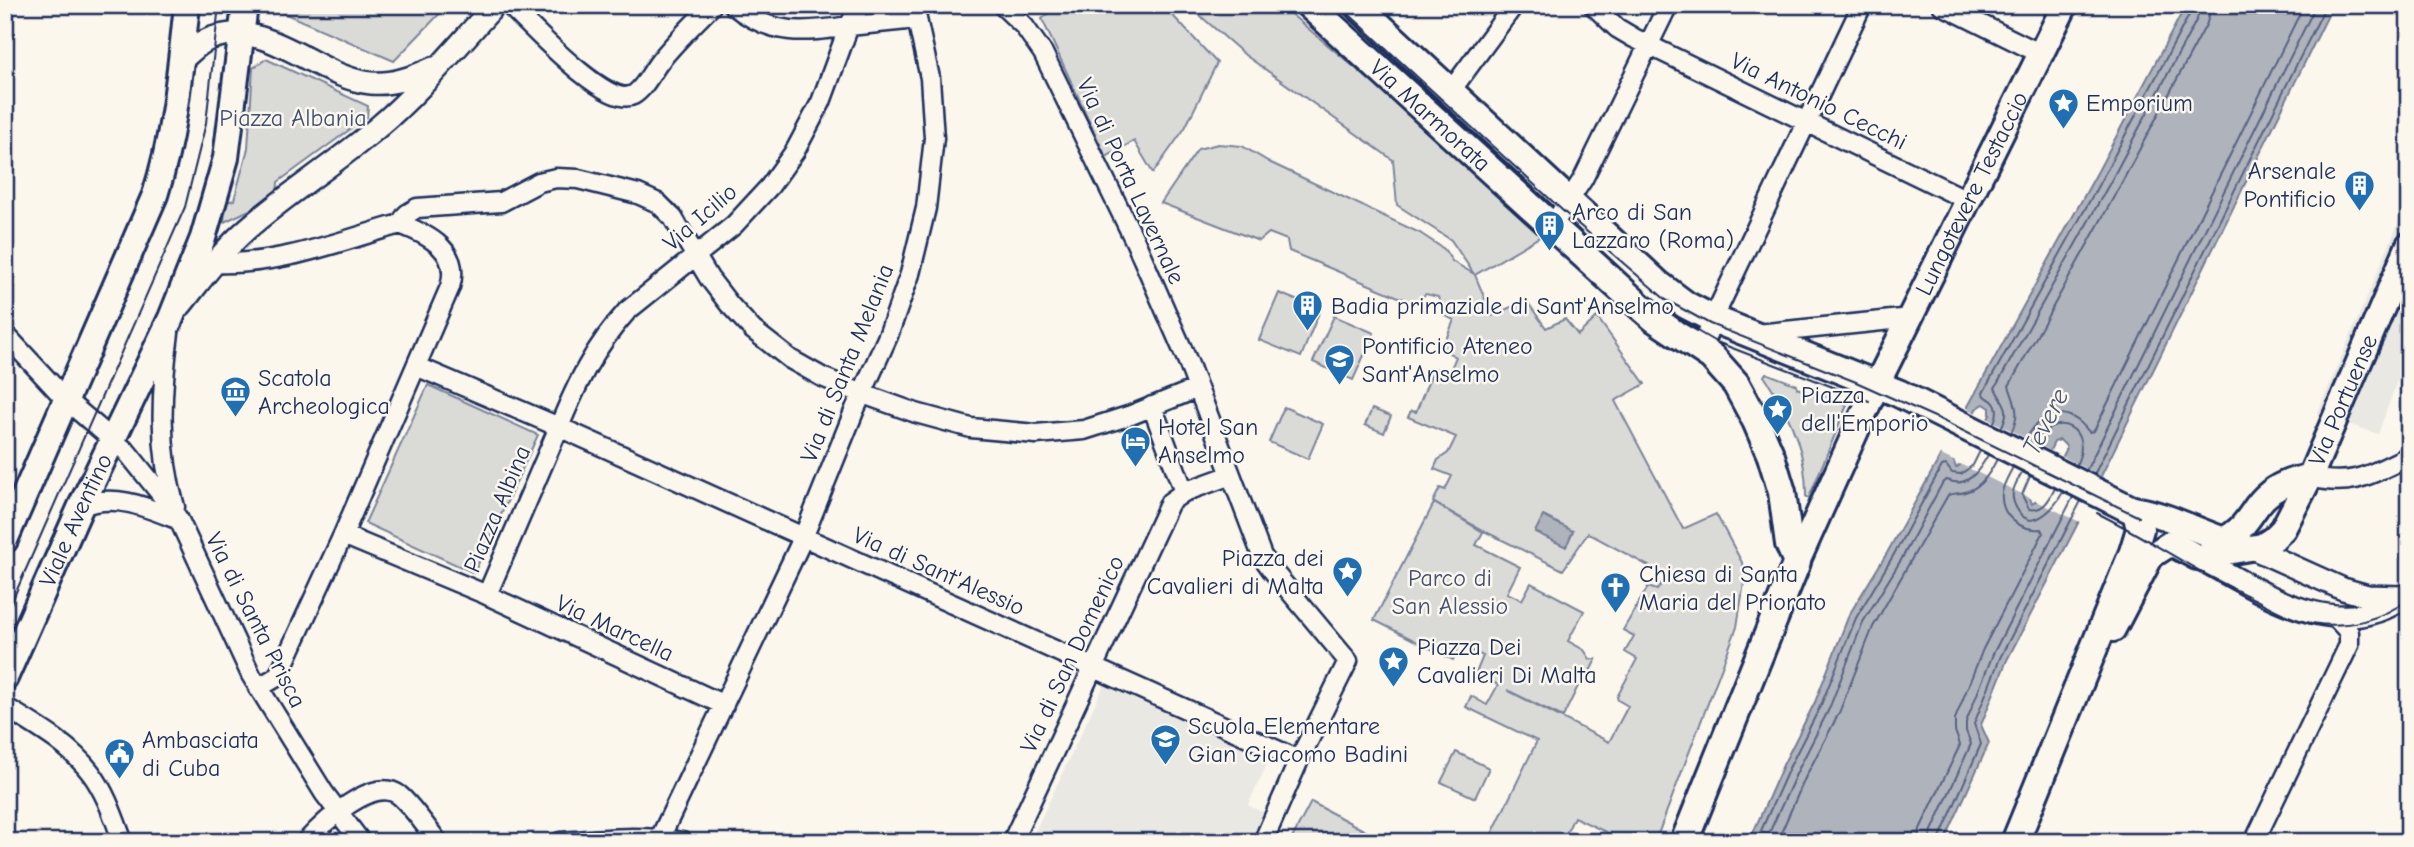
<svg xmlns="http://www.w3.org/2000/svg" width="2414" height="847" viewBox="0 0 2414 847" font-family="'Comic Neue',sans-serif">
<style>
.built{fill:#eae8e2}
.green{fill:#dadad7;stroke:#7a849a;stroke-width:2}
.water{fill:#afb3bb;stroke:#747e96;stroke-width:2;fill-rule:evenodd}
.pier{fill:#fbf7ec}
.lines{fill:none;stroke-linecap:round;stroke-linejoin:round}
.shore{stroke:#566483;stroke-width:2}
.minor-casing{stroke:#1b2f5e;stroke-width:23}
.tertiary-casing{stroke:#1b2f5e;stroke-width:26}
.secondary-casing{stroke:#1b2f5e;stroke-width:30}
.primary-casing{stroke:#1b2f5e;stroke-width:32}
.minor{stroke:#fbf7ec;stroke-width:18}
.tertiary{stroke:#fbf7ec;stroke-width:21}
.secondary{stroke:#fbf7ec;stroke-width:24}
.primary{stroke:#fbf7ec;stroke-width:26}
.tram{stroke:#1b2f5e;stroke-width:2}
.labels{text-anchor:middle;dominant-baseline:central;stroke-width:5;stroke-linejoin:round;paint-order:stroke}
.street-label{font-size:24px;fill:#1b2f5e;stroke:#fbf7ec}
.poi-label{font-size:24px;fill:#1b2f5e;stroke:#fbf7ec;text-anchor:start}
.park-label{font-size:24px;fill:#415176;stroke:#fbf7ec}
.water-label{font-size:26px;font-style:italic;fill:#47577a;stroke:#fbf7ec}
</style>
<rect width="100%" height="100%" fill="#fbf7ec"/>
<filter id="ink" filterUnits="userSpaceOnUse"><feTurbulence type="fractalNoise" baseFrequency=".0143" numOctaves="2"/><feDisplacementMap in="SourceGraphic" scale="14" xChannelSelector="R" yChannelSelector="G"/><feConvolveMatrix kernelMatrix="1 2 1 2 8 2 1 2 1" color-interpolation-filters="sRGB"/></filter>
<g filter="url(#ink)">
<path class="built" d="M 2409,198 L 2409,348 L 2378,434 L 2317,414 Z
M 1104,685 L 1269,760 L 1248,805 L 1264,813 L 1252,842 L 1030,842 Z"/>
<path class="green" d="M 275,5 L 448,5 L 394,61 L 274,9 Z
M 1057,5 L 1163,5 L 1217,63 L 1185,128 L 1153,173 L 1134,141 L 1106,157 L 1042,19 Z
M 1188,5 L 1249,5 L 1255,11 L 1262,5 L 1280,5 L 1434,134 L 1546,233 L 1475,275 L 1492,316 L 1526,300 L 1546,328 L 1565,319 L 1578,335 L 1597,317 L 1645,384 L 1615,401 L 1683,529 L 1716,514 L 1746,570 L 1737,627 L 1655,842 L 1627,842 L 1574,817 L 1562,842 L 1488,842 L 1537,741 L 1466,707 L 1471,696 L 1487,705 L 1498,685 L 1476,673 L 1483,656 L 1460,645 L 1453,660 L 1374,620 L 1434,503 L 1483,532 L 1476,545 L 1520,567 L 1507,593 L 1522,600 L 1531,583 L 1584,611 L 1568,641 L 1584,650 L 1590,659 L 1596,659 L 1585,682 L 1581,680 L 1563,717 L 1507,690 L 1609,742 L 1628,706 L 1618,700 L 1617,697 L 1637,659 L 1625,652 L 1634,636 L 1623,630 L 1648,587 L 1657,590 L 1667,576 L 1588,533 L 1563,570 L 1484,531 L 1433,502 L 1440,488 L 1445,490 L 1452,476 L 1434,469 L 1438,460 L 1448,453 L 1456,437 L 1408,417 L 1411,411 L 1416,412 L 1434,368 L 1449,373 L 1456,357 L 1442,349 L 1454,320 L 1444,315 L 1438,297 L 1426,294 L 1414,302 L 1408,301 L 1289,251 L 1287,240 L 1269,233 L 1259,241 L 1161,203 L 1198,149 L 1218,144 L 1242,146 L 1271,163 L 1420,233 L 1444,249 L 1452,261 L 1474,274 L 1451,240 L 1397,205 L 1393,160 L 1245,55 Z
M 266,59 L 368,106 L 367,117 L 278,182 L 277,197 L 224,222 L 226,202 L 234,200 L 248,148 L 253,68 Z
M 1279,293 L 1320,310 L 1301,357 L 1259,340 Z
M 1334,316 L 1374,333 L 1353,380 L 1313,362 Z
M 1766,373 L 1797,385 L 1797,388 L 1821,398 L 1823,395 L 1847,405 L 1809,498 L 1806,497 C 1807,453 1789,412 1764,376 Z
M 428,385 L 538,435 L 474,573 L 365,523 Z
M 1284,407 L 1323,424 L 1308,459 L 1269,442 Z
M 1372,409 L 1391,416 L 1384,433 L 1365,425 Z
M 1456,752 L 1489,768 L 1475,798 L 1441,782 Z
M 1311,802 L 1386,842 L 1290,842 Z"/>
<path class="water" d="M 2186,5 L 2333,5 L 2075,529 L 2007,660 L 1981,725 L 1989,743 L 1944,842 L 1749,842 L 1783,765 L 1815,702 L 1849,615 L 1887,553 L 2098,171 ZM 1984,404 L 1990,408 L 1990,415 L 1967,460 L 1956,468 L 1953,459 L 1976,409 ZM 2060,440 L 2066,446 L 2066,450 L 2043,496 L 2032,504 L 2029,495 L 2054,442 Z
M 1543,516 L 1573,531 L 1566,547 L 1535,532 Z"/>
<path class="pier" d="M 1963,406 L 1978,414 L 1956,459 L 1958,463 L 1964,458 L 1985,417 L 2053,452 L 2032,495 L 2034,499 L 2040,494 L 2060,455 L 2104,478 L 2082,523 L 1937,453 Z"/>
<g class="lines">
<path class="shore" d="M 1993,424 C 2000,411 1998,402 1984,396 L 1983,393 L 2104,175 L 2189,15 L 2192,5
M 2001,428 C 2012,407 2003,405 1995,388 L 2112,179 L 2197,19 L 2201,5
M 2011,433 C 2021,412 2015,405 2009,386 L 2121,184 L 2207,23 L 2211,5
M 2026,440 C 2040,410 2068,404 2089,432 L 2094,431 L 2304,5
M 2035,445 C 2053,407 2095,428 2076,465
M 2086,471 L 2316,5
M 2022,472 C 2019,478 2014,485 2013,492 C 2012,498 2014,504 2017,509 C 2031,535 2055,507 2063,492
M 2094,475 L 2326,5
M 2030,476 L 2022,495 L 2029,509 C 2043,512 2050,499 2055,488
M 1756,842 L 1789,768 L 1821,705 L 1856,618 L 1893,556 L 1942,466 L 1946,465 L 1952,473 L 1961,474 L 1973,465 L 1980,451
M 1765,842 L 1797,772 L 1829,709 L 1863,622 L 1901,560 L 1943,482 L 1947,480 C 1967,489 1979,471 1988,455
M 1777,842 L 1806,776 L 1839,713 L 1873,627 L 1948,495 C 1953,493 1959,494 1965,492 C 1981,488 1990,473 1997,459
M 1918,842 L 1920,829 L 1960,745 L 1955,731 L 1955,719 L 1983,649 L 2043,533 L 2041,529 C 2020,531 2000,516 2002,493 C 2003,484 2009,475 2013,467
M 1929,842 L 1931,833 L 1971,744 L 1966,731 L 1966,722 L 1993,654 L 2073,497
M 1938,842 L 1981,744 L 1974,724 L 2000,658 L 2081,501"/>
<defs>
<path id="minor" d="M 509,5 C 528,23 607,109 633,95 C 644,89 652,71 660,61 C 676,41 694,24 712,5
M 733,5 C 771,36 803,33 849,26 L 821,102 L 795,151 L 770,186 L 734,225 L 627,311 C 594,348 578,381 559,427 L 1299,760
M 860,5 L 849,26 L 917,19 L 912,5
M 1002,5 L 1024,26 L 1043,53 L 1135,241 L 1188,362 L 1262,556 L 1272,570 L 1348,661 L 1299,760 L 1263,842
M 1593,5 L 1617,28 L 1634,38 L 1969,201
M 1942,5 L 2041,54
M 1450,92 L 1514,5
M 400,224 C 429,235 461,251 450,287 L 343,535 L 487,595 L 559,427 L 416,366
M 1552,226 L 1583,179 L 1668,5
M 214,263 C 278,266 340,241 400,224 L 407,214 L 417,208 L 501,202 L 539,182 L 556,178 L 578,179 L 638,194 L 658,203 L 673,218 L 709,278 L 729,304 L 753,330 L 790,359 L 822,377 L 863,394 L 916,413 L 971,428 L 1036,434 L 1084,430 L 1131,415 L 1198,388
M 169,333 C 161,392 158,449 175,507
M 5,334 L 67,401 L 127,452 L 164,498 L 179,520 L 251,675 L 324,793 L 361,842
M 1757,334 L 1911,318
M 1702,349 L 1713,319 L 1862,5
M 1152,406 L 1184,492 L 1231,475
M 2310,477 C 2352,488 2372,474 2409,456
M 81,506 C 116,493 146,507 179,520
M 487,595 L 724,705
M 258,688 L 275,678 L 280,672 L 343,535
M 5,707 C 36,726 69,744 91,773 C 106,793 114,818 123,842
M 660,838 L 803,538 L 855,409 L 888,336 L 910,274 L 926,208 L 934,138 L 930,78 L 917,19
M 306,842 C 322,824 373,775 399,795 C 413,807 426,827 438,842
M 560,842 C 601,839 642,835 682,842
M 1012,842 L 1170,502 L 1184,492
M 2254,842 L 2349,645 L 2349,632 L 2336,618"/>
<path id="tertiary" d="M 182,60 C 191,52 200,42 212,38 C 269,18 317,78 371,83 C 393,85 413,77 433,68
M 181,305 C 202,279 221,252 247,229 C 288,193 335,164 377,128 C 421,91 456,47 495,5
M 2252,548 L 2343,589 L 2368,596 L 2403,597
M 2197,557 C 2262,592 2338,648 2409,594"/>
<g id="secondary">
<path d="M 2134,509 C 2172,515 2206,537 2244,546"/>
<path d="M 5,540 L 155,195 C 175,133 180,69 187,5"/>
<path d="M 2222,540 C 2240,533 2247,520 2257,506 C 2270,488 2289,480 2310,477"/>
<path id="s1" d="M 1797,562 L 1877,384 L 2065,5"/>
<path id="s2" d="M 2113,629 L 2151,556 L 2171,543 L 2197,557 L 2262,546 L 2273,539 L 2283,529 L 2310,477 L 2409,245"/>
<path id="s3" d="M 5,678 L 81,506 L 171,318 L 203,238 L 226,158 L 245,5"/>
</g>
<g id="primary">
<path id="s4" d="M 1309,5 L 1633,300 L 1655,319 L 1712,357 L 1736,384 L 1756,421 L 1771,456 L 1782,492 L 1789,544 L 1797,562 L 1684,842"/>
<path d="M 1357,5 L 1658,284 L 1686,305 L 1713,319 L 1898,393 L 2136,512 L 2140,529 L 2133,552 L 2015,842"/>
</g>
</defs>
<use href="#minor" class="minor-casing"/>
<use href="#tertiary" class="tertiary-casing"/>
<use href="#secondary" class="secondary-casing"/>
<use href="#primary" class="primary-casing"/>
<use href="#minor" class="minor"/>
<use href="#tertiary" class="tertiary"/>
<use href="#secondary" class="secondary"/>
<use href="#primary" class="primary"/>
<path class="tram" d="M 1339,5 L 1563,211 L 1666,300 L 1710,324 L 1856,382 L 1939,419 L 2139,517
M 1666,310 L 1685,324 L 1714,341 L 1869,401
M 2097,513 C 2128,528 2156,546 2186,563 C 2206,575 2227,585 2248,596 C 2269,606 2289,619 2312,623 C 2346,629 2381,620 2409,599
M 5,617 L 185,207 L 206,123 L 219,5"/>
</g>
</g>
<defs>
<symbol id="sight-pin" viewBox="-11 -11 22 30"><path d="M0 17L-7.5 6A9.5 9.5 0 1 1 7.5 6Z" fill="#1f6fb2" stroke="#fbf7ec"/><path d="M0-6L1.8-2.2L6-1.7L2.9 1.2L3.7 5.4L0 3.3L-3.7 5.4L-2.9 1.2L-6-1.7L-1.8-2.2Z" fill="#fff"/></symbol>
<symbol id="building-pin" viewBox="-11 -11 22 30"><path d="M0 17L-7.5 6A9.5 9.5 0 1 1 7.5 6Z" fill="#1f6fb2" stroke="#fbf7ec"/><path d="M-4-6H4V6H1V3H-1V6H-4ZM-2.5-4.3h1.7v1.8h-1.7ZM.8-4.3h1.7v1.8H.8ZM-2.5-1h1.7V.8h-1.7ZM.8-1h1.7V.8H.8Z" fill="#fff"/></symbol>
<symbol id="university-pin" viewBox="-11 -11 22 30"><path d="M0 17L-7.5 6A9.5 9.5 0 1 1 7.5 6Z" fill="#1f6fb2" stroke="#fbf7ec"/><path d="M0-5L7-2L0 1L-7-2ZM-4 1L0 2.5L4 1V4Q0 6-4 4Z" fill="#fff"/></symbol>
<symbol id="museum-pin" viewBox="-11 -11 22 30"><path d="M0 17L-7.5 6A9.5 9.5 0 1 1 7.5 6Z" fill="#1f6fb2" stroke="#fbf7ec"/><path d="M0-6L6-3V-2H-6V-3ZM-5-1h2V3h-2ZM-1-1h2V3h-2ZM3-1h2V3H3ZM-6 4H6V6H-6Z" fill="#fff"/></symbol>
<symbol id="hotel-pin" viewBox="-11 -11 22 30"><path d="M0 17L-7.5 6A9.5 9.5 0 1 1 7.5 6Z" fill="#1f6fb2" stroke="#fbf7ec"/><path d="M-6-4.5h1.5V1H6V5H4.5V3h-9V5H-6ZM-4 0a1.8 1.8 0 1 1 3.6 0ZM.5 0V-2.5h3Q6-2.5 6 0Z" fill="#fff"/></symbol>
<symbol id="church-pin" viewBox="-11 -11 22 30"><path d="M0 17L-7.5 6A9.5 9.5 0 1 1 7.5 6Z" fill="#1f6fb2" stroke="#fbf7ec"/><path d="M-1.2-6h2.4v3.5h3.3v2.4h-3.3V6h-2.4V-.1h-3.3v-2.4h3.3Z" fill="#fff"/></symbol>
<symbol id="school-pin" viewBox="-11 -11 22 30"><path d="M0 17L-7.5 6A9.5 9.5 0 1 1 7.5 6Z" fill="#1f6fb2" stroke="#fbf7ec"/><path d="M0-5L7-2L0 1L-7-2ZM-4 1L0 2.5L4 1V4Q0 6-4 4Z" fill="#fff"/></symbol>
<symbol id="civic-pin" viewBox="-11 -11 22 30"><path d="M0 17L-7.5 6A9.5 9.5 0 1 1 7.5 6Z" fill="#1f6fb2" stroke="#fbf7ec"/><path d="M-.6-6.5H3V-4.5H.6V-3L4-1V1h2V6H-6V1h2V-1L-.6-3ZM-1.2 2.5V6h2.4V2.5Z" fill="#fff"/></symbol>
</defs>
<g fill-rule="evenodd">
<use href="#sight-pin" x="2046" y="86" width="35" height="47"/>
<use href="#building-pin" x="2342" y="168" width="35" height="47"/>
<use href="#building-pin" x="1532" y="208" width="35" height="47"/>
<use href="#building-pin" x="1290" y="288" width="35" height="47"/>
<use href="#university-pin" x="1322" y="342" width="35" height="47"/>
<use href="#museum-pin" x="218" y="374" width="35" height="47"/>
<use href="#sight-pin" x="1760" y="392" width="35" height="47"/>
<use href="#hotel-pin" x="1118" y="424" width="35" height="47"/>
<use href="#sight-pin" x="1330" y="554" width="35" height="47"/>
<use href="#church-pin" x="1598" y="570" width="35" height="47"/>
<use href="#sight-pin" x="1376" y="644" width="35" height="47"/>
<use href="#school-pin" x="1148" y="722" width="35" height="47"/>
<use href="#civic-pin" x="102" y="736" width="35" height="47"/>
</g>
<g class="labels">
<g class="street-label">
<text transform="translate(1819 101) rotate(26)">Via Antonio Cecchi</text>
<text stroke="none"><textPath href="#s4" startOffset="164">Via Marmorata</textPath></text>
<text transform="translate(1131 181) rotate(65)">Via di Porta Lavernale</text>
<text stroke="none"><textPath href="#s1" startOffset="408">Lungotevere Testaccio</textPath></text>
<text transform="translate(700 217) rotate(-41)">Via Icilio</text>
<text transform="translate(847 363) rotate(-68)">Via di Santa Melania</text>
<text stroke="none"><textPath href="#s2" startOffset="371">Via Portuense</textPath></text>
<text transform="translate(497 509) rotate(-67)">Piazza Albina</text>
<text stroke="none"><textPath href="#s3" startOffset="173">Viale Aventino</textPath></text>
<text transform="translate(939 571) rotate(24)">Via di Sant'Alessio</text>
<text transform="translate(256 620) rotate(63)">Via di Santa Prisca</text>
<text transform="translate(615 628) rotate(25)">Via Marcella</text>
<text transform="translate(1072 654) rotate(-65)">Via di San Domenico</text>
</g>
<g class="poi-label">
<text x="2086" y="103">Emporium</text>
<text x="2336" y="171" text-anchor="end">Arsenale<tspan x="2336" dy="28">Pontificio</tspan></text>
<text x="1572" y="212">Arco di San<tspan x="1572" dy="28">Lazzaro (Roma)</tspan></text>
<text x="1331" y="306">Badia primaziale di Sant'Anselmo</text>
<text x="1362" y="346">Pontificio Ateneo<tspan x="1362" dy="28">Sant'Anselmo</tspan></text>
<text x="258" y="378">Scatola<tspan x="258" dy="28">Archeologica</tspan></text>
<text x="1801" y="395">Piazza<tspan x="1801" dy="28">dell'Emporio</tspan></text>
<text x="1158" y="427">Hotel San<tspan x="1158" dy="28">Anselmo</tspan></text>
<text x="1324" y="558" text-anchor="end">Piazza dei<tspan x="1324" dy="28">Cavalieri di Malta</tspan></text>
<text x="1639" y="574">Chiesa di Santa<tspan x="1639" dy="28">Maria del Priorato</tspan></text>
<text x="1417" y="647">Piazza Dei<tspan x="1417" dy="28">Cavalieri Di Malta</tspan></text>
<text x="1188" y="726">Scuola Elementare<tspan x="1188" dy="28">Gian Giacomo Badini</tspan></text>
<text x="142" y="740">Ambasciata<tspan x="142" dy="28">di Cuba</tspan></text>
</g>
<g class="park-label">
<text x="293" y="118">Piazza Albania</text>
<text x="1450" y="578">Parco di<tspan x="1450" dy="28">San Alessio</tspan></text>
</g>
<g class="water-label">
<text transform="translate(2046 422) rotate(-63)">Tevere</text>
</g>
</g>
<rect width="2414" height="847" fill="none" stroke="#fbf7ec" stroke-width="28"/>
<rect x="14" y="14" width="2386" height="819" fill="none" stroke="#1b2f5e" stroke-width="2.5" filter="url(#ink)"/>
</svg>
